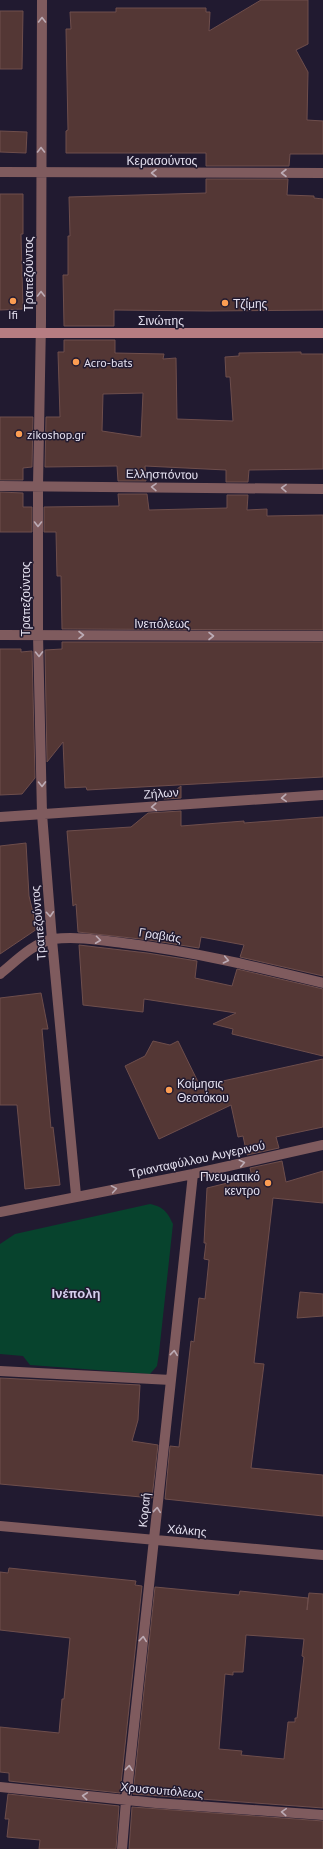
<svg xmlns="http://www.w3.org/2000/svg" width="323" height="1849" viewBox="0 0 323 1849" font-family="'PT Sans',sans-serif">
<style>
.green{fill:#07432d}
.building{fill:#543735;stroke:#6e4e4c;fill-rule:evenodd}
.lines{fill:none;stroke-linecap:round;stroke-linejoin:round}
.street{stroke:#7f5b5e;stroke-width:10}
.secondary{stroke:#b67d82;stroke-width:10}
.oneway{stroke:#bcabb5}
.poi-dot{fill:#fc9d52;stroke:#211a30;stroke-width:1.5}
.labels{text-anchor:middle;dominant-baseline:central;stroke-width:3;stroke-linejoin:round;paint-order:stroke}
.street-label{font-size:12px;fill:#e4e0ef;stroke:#211a30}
.poi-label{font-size:12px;fill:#e4e0ef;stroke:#211a30;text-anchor:start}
.neighbourhood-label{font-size:13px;font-weight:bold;fill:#d6ceed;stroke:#211a30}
</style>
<rect width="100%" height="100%" fill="#211a30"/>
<path class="green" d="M 150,1204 C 163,1207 167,1211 173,1224 L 159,1353 L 157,1366 L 150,1374 L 30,1365 L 23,1356 L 0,1354 L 0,1244 L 15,1234 Z"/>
<path class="building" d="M 261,0 L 308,0 L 308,44 L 296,50 L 308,72 L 307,120 L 323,121 L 323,154 L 290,154 L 289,166 L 206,166 L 206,153 L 66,153 L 66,131 L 68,130 L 66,29 L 71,29 L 70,12 L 116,12 L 116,8 L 206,8 L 206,12 L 210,12 L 209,31 Z
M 0,11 L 23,11 L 22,69 L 0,69 Z
M 0,131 L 27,132 L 26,153 L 0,152 Z
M 206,179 L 288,179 L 287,195 L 314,196 L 314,198 L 323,199 L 323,310 L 209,311 L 114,310 L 114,326 L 64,326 L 63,275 L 68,275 L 68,236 L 70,236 L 69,197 L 206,193 Z
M 0,194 L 23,194 L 23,234 L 21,234 L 23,309 L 0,310 Z
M 64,340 L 115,340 L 115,353 L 164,354 L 163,359 L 176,358 L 177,419 L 233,421 L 230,377 L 226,377 L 225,357 L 239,356 L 239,353 L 301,352 L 301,354 L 323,354 L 323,469 L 249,470 L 248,482 L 226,482 L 226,470 L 145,466 L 146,481 L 118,481 L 117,466 L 45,467 L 46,417 L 60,417 L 58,352 L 64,352 ZM 143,393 L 141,437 L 102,431 L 103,394 Z
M 0,417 L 33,417 L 32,467 L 23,468 L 23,480 L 0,480 Z
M 0,492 L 23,493 L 23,507 L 32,507 L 32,532 L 0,532 Z
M 118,494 L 147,494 L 149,510 L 227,508 L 227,495 L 248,495 L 247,510 L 267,509 L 267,516 L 323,515 L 323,630 L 62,629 L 61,576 L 57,576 L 56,532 L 44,532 L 44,507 L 119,506 Z
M 62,642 L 323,642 L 323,777 L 87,790 L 86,787 L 65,788 L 63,742 L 47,762 L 45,650 L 62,649 Z
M 0,649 L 21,649 L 21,652 L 32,651 L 35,778 L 22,794 L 0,795 Z
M 181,786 L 181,798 L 164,799 Z
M 181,811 L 181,826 L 244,821 L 244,823 L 323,817 L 323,976 L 240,957 L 244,945 L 201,937 L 199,948 L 149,940 L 78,932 L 76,904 L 73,906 L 67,831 L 131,827 L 148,813 Z
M 26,843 L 29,896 L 37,929 L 0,954 L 0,846 Z
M 79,945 L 147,953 L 197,961 L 195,978 L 232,986 L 237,969 L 323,989 L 323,1056 L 232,1034 L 233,1029 L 213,1024 L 236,1013 L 144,999 L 143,1012 L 83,1005 Z
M 41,993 L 48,1029 L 42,1029 L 51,1128 L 53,1127 L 60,1185 L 25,1189 L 17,1105 L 0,1105 L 0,998 Z
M 153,1041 L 170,1045 L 178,1041 L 200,1086 L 323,1059 L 323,1127 L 276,1137 L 279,1148 L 247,1155 L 243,1136 L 238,1137 L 231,1105 L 159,1139 L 125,1066 L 145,1056 Z
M 282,1161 L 286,1182 L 323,1171 L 323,1203 L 273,1198 L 254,1363 L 264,1364 L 251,1468 L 323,1475 L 323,1516 L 165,1499 L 170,1446 L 179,1447 L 191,1341 L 194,1342 L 199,1298 L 205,1299 L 209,1260 L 204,1259 L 206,1243 L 204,1243 L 207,1188 L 252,1177 L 250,1168 Z
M 300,1292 L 323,1294 L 323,1316 L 297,1318 Z
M 0,1378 L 140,1385 L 138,1420 L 132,1441 L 158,1445 L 152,1498 L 0,1484 Z
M 9,1568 L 136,1581 L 135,1585 L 142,1586 L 120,1793 L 9,1781 L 9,1773 L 0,1772 L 0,1727 L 59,1733 L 62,1699 L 64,1699 L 70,1638 L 0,1630 L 0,1572 L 8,1573 Z
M 155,1587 L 239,1595 L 240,1591 L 308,1598 L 307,1610 L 309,1593 L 323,1594 L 323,1808 L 133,1794 ZM 246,1635 L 304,1639 L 302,1656 L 304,1657 L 297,1718 L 295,1718 L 295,1722 L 288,1722 L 284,1759 L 241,1755 L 242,1751 L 219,1749 L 225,1674 L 233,1675 L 233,1672 L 243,1672 Z
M 8,1794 L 119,1806 L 116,1849 L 39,1849 L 40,1840 L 7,1837 L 9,1819 L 5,1819 Z
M 132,1807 L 323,1821 L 323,1849 L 129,1849 Z"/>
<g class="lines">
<path class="street" d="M 42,0 L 41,322 L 38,485 L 38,635 L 42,814 L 52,940 L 76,1195
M 0,172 L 323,173
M 0,486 L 323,489
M 0,635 L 323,636
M 0,817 L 323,795
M 0,974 C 15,962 33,943 53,939 C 76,936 100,940 123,943 C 191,951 257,967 323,983
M 0,1212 L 193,1174 L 323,1145
M 0,1371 L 171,1380
M 0,1526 L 323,1555
M 0,1787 L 156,1803 L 323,1815
M 122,1849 L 126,1801 L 193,1174"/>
<path class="secondary" d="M 0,333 L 323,333"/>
</g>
<defs><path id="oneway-chevron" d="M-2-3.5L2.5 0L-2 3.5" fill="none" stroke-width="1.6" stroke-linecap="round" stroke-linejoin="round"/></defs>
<g class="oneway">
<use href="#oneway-chevron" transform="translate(42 20) rotate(-90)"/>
<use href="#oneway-chevron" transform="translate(41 150) rotate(-90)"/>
<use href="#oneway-chevron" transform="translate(154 173) rotate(-180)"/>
<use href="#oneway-chevron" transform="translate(284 173) rotate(-180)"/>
<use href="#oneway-chevron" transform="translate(41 294) rotate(-90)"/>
<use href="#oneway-chevron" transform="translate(154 487) rotate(-179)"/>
<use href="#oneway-chevron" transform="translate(284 488) rotate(-179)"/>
<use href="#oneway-chevron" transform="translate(38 524) rotate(90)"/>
<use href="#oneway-chevron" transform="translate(81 635)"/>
<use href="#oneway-chevron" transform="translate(211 636)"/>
<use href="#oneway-chevron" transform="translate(39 654) rotate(89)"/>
<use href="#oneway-chevron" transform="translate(42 784) rotate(89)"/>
<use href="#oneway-chevron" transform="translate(284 798) rotate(176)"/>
<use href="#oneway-chevron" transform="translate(154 807) rotate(176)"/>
<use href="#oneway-chevron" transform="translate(50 914) rotate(86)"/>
<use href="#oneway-chevron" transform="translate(98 940) rotate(7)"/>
<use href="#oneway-chevron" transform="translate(226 960) rotate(12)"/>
<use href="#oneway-chevron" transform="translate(242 1163) rotate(-13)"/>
<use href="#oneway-chevron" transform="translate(114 1189) rotate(-10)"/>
<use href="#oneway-chevron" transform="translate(174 1353) rotate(-84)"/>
<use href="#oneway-chevron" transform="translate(157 1510) rotate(-84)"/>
<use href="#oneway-chevron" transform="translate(143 1639) rotate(-84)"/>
<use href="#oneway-chevron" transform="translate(129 1768) rotate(-84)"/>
<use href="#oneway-chevron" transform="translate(85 1796) rotate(-174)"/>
<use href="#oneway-chevron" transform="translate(284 1812) rotate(-176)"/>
</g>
<g class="poi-dot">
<circle cx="13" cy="301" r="4"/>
<circle cx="225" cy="303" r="4"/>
<circle cx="76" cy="362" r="4"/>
<circle cx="19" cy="434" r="4"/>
<circle cx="169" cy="1090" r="4"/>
<circle cx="268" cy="1183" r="4"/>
</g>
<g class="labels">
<g class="street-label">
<text x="162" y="160">Κερασούντος</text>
<text transform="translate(28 274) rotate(-90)">Τραπεζούντος</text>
<text x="161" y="320">Σινώπης</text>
<text transform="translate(162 474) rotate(1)">Ελλησπόντου</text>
<text transform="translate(25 599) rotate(-90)">Τραπεζούντος</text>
<text x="162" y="623">Ινεπόλεως</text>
<text transform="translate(161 793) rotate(-4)">Ζήλων</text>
<text transform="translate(38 923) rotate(-95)">Τραπεζούντος</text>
<text transform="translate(160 935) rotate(9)">Γραβιάς</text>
<text transform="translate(197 1159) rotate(-12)">Τριανταφύλλου Αυγερινού</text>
<text transform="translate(144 1510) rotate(-84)">Κοραή</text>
<text transform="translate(187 1530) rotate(5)">Χάλκης</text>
<text transform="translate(162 1790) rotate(5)">Χρυσουπόλεως</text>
</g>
<g class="poi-label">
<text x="233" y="303">Τζίμης</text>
<text x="13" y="314" text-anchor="middle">Ifi</text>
<text x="84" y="362">Acro-bats</text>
<text x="27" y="434">zikoshop.gr</text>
<text x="177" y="1083">Κοίμησις<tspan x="177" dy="14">Θεοτόκου</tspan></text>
<text x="260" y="1176" text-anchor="end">Πνευματικό<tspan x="260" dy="14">κεντρο</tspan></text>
</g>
<g class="neighbourhood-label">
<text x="76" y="1293">Ινέπολη</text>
</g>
</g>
</svg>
